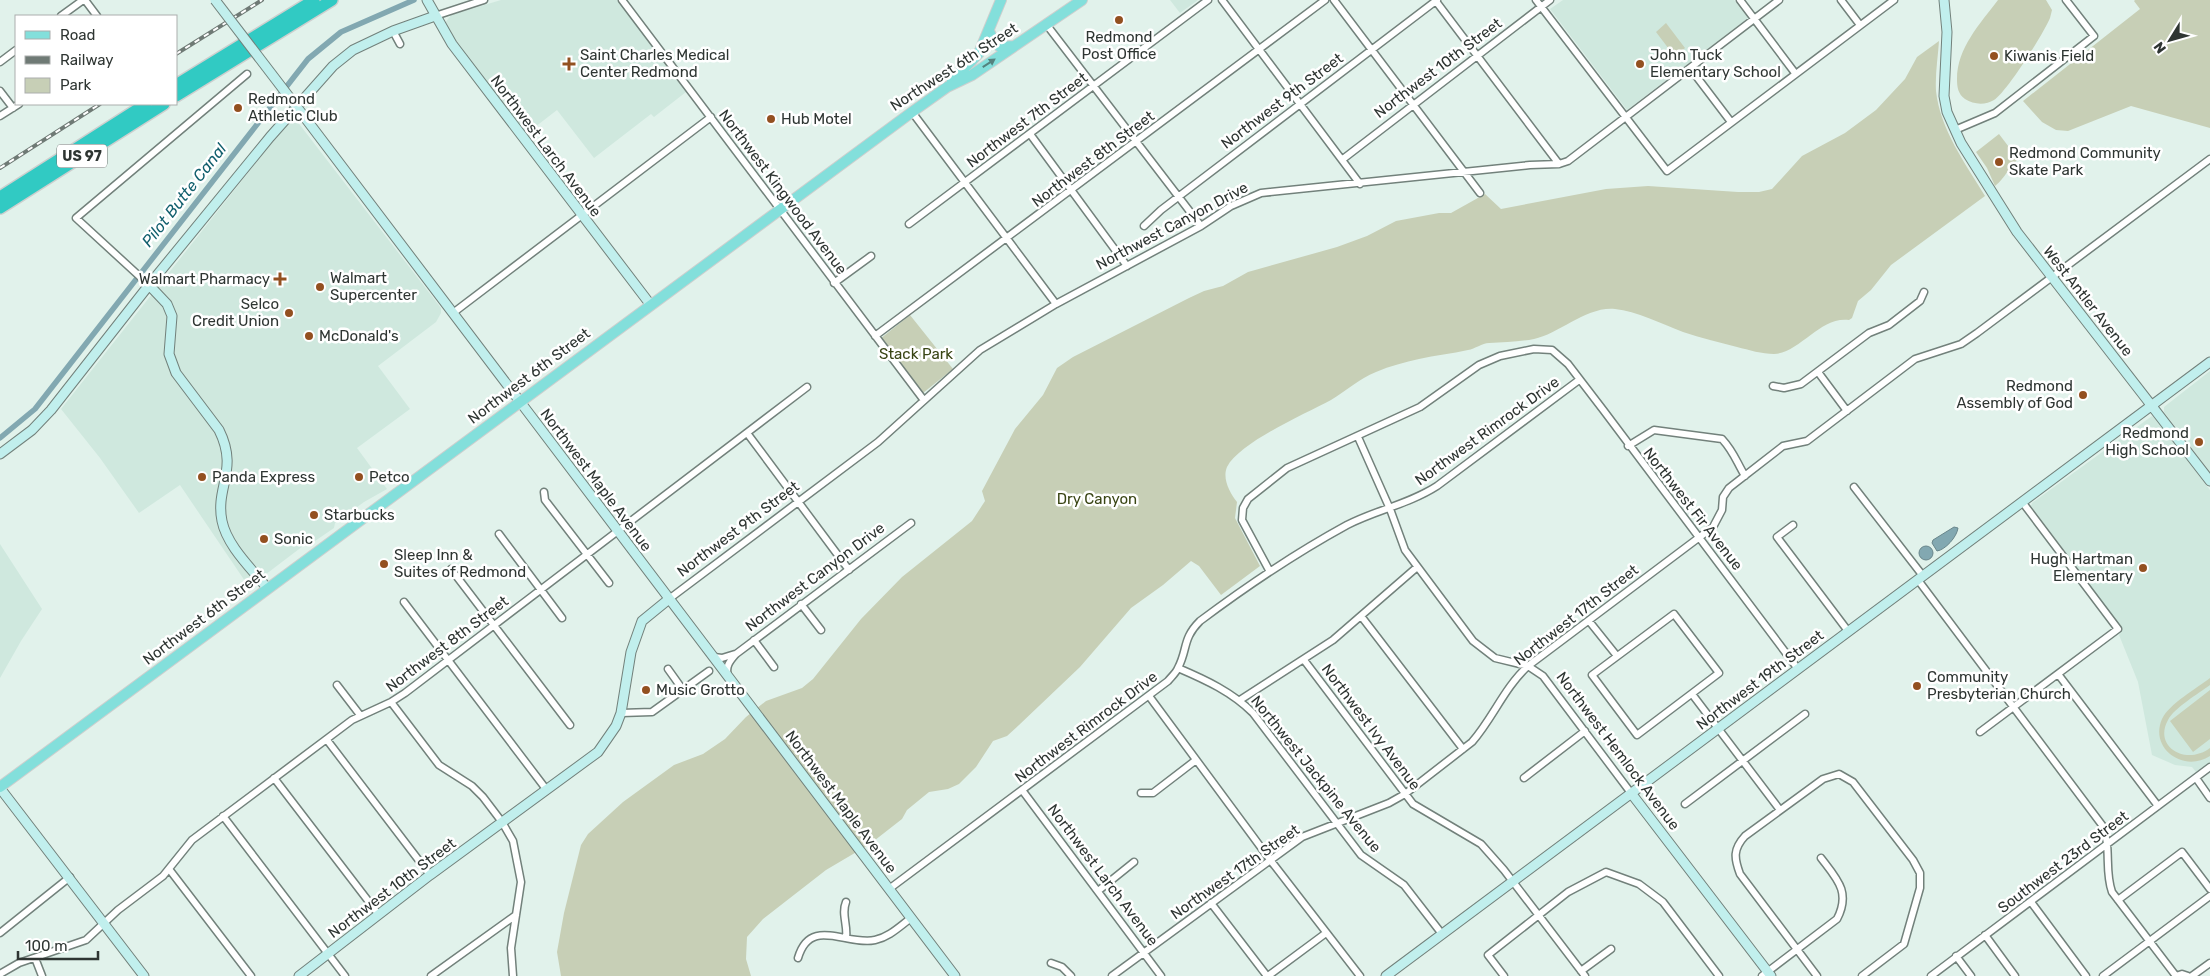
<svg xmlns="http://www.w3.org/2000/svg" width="2210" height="976" viewBox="0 0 2210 976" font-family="Rubik,sans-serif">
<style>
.built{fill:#cfe8de}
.green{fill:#c7cfb6}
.water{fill:#82a8b1;stroke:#69868b}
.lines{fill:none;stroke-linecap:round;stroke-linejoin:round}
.canal{stroke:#82a8b1;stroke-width:5.5}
.street-casing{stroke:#72817b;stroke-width:9}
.secondary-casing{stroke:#72817b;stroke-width:11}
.primary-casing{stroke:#cdcfce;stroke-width:12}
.highway-casing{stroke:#cdcfce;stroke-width:14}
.street{stroke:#fff;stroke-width:6}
.secondary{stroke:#c1efed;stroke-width:9}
.primary{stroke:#83dfdb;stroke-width:10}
.highway{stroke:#31cac3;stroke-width:11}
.rail-casing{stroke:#6f7a75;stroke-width:4}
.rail{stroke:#fff;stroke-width:2;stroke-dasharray:5.5;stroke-linecap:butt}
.secondary-bridge-casing{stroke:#72817b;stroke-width:11;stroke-linecap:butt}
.secondary-bridge{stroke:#c1efed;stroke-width:9}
.oneway{fill:#54827e}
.poi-dot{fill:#935020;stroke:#fff;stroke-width:2}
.labels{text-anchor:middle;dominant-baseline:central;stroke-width:5;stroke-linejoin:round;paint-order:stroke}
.shield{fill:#fff;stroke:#6d7270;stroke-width:1}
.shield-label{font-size:14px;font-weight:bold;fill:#2e3532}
.poi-label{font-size:15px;fill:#2e3532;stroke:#fff;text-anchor:start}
.street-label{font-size:15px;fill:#2e3532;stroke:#fff}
.park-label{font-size:15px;fill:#384413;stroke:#fff}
.water-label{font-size:16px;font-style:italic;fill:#115f6d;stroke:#fff}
</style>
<rect width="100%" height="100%" fill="#e1f2eb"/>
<path class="built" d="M 501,0 L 619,0 L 686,92 L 654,117 L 651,114 L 594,158 L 557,110 L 526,134 L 450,35 L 445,23 L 451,15 Z
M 1170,0 L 1198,0 L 1180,13 Z
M 1563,0 L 1734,0 L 1748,18 L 1627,110 L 1550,9 Z
M 293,116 L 441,308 L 441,313 L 436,322 L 378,366 L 410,409 L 357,448 L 387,489 L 364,502 L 335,523 L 334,528 L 315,541 L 303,546 L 249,587 L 180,485 L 139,513 L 100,458 L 61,409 Z
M 2210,371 L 2210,472 L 2164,412 L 2164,407 Z
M 2152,416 L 2155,418 L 2210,490 L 2210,762 L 2196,772 L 2192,767 L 2175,765 L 2152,755 L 2138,682 L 2119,635 L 2122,631 L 2121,627 L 2031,506 L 2032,503 Z
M 0,544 L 42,609 L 21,641 L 0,678 Z"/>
<path class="green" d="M 1998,0 L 2046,0 L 2052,10 L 2050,18 C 2044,33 2006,93 1994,100 C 1986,105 1974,105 1965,99 C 1958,94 1957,87 1957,79 C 1957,48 1980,24 1998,0 Z
M 2135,0 L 2210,0 L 2210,128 L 2131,106 L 2068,131 L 2056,130 L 2042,122 L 2023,101 L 2140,9 L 2134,1 Z
M 1666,23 L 1685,48 L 1675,57 L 1656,32 Z
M 1939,41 C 1938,57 1935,74 1936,91 C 1940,129 1965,163 1985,196 L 1891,265 L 1871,290 L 1858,301 L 1852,318 L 1849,320 C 1820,316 1800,353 1774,354 C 1762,354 1749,350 1737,347 C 1719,342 1701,338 1683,332 C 1662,324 1636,311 1615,309 C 1587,306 1559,334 1534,339 C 1519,342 1504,342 1489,343 C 1482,343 1475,349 1468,350 C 1452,354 1435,355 1419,359 C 1405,362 1390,366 1376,372 C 1359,379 1346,391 1331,400 C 1305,414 1240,442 1227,467 C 1222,479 1230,493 1237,502 L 1235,518 L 1260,566 L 1221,595 L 1199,566 L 1191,561 L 1163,585 L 1131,608 L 1080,667 L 1019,725 L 1007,736 L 993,741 L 976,767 L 959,784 L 948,789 L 929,792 L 907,810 L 902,819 L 870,844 L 826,870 L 763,919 L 747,937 L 746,959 L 751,976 L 561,976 L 557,952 L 564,913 L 581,845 L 588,834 L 623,802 L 674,765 L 703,754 L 725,739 L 746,717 L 766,701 L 802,688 L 813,679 L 861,619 L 902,577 L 972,521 L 985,501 L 982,491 L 1015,429 L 1043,395 L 1057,368 L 1073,357 L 1189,298 L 1204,291 L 1223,286 L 1248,272 L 1337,247 L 1367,236 L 1396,221 L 1439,213 L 1451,213 L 1485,194 L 1501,209 L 1606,189 L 1648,186 L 1738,192 L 1759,192 L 1772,189 L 1802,156 L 1845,133 L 1876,110 L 1905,79 L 1917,57 Z
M 1999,134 L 2018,159 C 2008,168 2006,177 1995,186 L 1987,168 L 1976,152 Z
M 910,315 L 953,369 L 923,393 L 880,339 Z
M 2210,678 L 2210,685 C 2198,694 2174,708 2168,720 C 2153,747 2186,766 2210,748 L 2210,756 C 2184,773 2149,749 2162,719 C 2169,704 2197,688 2210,678 Z
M 2210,690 L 2210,739 L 2193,752 L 2170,721 Z"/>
<path class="water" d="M 1954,527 L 1958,528 C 1957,537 1945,550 1937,551 L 1932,543 L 1933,540 Z
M1919 553a7 7 0 1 1 14 0a7 7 0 1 1-14 0Z"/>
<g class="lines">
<path class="canal" d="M 0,438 L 35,409 L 308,59 L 341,32 L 414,0"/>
<defs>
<path id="street" d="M 85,0 L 97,16
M 622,0 L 923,399
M 1222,0 L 1360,184
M 1334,0 L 1480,193
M 1435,0 L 1559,164
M 1536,0 L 1667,171 L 1894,0
M 1740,0 L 1795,73
M 1841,0 L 1860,25
M 61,16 L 83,0
M 435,16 L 484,0
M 1046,24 L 1201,226
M 393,31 L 400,44
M 0,62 L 16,50
M 1690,68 L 1731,122
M 0,91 L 13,108
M 912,112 L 1056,304
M 0,116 L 19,104
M 1955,130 L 1995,113 L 2094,36 L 2066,0
M 1030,134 L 1127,266
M 1343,159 L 1550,0
M 909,224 L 1208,0
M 1144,226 L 1161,210 L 1437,0
M 834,283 L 871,256
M 149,285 L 76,218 L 247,74
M 453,313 L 711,117
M 875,336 L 1325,0
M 1818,372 L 1847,411
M 1773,386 L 1784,388 L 1801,384 L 1869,333 L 1889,325 L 1920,301 L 1924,292
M 747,433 L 849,570
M 1358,437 L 1390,509 L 1405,550 L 1473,641 L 1495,658 L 1528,666 L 1543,676 L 1631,793
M 1628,446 L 1654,430 L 1722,439 C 1734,452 1736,461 1745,476
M 1854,487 L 1923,576
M 544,492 L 545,500 L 609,583
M 1793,525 L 1777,537 L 1848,631
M 499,534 L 562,618
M 451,569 L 570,725
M 1269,570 L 1242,520 L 1243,508 L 1248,499 L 1287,468 L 1420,407 L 1479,365 L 1500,356 L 1534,349 L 1552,350 L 1568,364 L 1604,411 L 1798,669
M 1918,580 L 2102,825 C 2112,846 2104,870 2112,892 L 2176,976
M 669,599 L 878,442 L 980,350 L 1056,304 L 1201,226 L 1231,206 L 1261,193 L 1530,165 L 1559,164 L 1568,161 L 1779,0
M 404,602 L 546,789
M 801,604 L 821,630
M 1674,614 L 1719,673 L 1637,735 L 1592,675 Z
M 1361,616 L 1463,749
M 1589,621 L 1617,656
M 754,640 L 774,667
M 714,657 L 722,658 L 735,654
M 1304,660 L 1413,804 L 1481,844 L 1504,870 L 1585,976
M 1178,668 C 1206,680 1232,692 1253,713 L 1361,855 L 1404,885 L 1442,934
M 668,669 L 683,690
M 2058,674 L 2158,806
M 728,676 C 725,666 730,661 736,654 L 911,523
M 337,685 L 360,715
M 1692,694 L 1780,810
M 1149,696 L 1271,861 L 1360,976
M 1240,700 L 1333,640 L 1416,568
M 391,702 L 439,765 L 472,786 L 483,797 L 502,822 L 513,841 L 521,882 L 511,948 L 513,976
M 621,713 L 652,712 L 709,671
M 1980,732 L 2118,629 L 2023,503
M 327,740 L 430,875
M 274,778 L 379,915
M 1524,778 L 1585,731
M 2196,778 L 2210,798
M 1022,790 L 1161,976
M 1141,793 L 1153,793 L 1196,760
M 1685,804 L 1805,714
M 223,816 L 345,976
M 169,869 L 251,976
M 889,889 L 1168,681 C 1171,677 1176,673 1178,668 C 1188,649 1182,639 1200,621 C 1248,585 1294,554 1347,525 C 1376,510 1409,504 1437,486 L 1579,380
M 1098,891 L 1134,862
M 2118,900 L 2182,852 L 2210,889
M 846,902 C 841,914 848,925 846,938
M 2031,902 L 2086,976
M 1211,903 L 1267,976
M 0,933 L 70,877
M 1985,935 L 2015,976
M 1956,956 L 1971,976
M 35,958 L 42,976
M 798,958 C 810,916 846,946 875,940 C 889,937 899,927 911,918
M 1051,963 L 1062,967 L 1071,976
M 1581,971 L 1611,949
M 0,974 L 19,963 L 86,940 L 118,910 L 163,876 L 192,840 L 352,720 L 391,702 L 405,693 L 807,387
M 431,976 L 516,915
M 1112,976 L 1302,837 L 1389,803 L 1405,794 L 1472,742 C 1493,718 1504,688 1528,666 L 1713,527 L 1722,510 L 1723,497 L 1729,488 L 1783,446 L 1807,441 L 1915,359 L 1961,344 L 1977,333 L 2210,159
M 1268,976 L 1326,933
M 1504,976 L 1488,955 L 1568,892 L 1606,872 L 1639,884 L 1663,902 L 1719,976
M 1762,976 L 1837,919 C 1851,892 1837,879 1821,858
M 1817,976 L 1740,874 C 1734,858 1733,849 1745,836 L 1823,779 L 1839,774 L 1853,782 L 1913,860 L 1920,873 L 1920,888 L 1904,944 L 1862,976
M 1931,976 L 2210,767
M 2103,976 L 2210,896
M 2176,976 L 2182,974 L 2188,976
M 2192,976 L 2210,963"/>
<path id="secondary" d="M 427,0 L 452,44 L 650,304
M 1944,0 L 1947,32 L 1944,96 L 1947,112 L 1961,143 L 2017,232 L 2210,481
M 306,119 L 955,976
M 149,285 L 167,304 L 172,316 L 169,354 L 176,373 L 219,430 C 239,470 215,487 222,521 C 227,546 252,569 267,588
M 0,454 L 32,430 L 51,410 L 149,285 L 270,137 L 333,66 L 353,50 L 393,31 L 435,16
M 0,788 L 144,976
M 1631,793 L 1771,976
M 299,976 L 430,875 L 598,752 L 616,726 L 621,713 L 631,652 L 642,621 L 669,599
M 1386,976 L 2210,362"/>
<path id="primary" d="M 989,31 L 994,42 L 1000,47 L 1014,46
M 952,81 L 979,53 L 1001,0
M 0,787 L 912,112 L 947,87 L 972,75 L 1082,0"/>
<path id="highway" d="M 176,85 L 314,0
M 176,96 L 332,0
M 0,197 L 146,104
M 0,208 L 164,104"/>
</defs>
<use href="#street" class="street-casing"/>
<use href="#secondary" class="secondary-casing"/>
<use href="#primary" class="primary-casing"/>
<use href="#highway" class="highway-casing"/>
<use href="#street" class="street"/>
<use href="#secondary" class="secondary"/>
<use href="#primary" class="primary"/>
<use href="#highway" class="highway"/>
<defs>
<path id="rail" d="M 176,54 L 262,0
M 0,168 L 100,104"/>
</defs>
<use href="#rail" class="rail-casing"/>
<use href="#rail" class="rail"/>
<defs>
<path id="secondary-bridge" d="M 215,0 L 306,119"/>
</defs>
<use href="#secondary-bridge" class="secondary-bridge-casing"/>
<use href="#secondary-bridge" class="secondary-bridge"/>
</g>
<defs><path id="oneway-solid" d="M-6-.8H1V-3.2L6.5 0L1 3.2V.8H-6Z" transform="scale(1.25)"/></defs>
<use class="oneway" href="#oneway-solid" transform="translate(989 63) rotate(-33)"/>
<g class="poi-dot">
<circle cx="1119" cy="20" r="5"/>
<circle cx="1994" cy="56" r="5"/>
<path d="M566.5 56.5h5v5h5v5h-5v5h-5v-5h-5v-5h5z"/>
<circle cx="1640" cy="64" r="5"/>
<circle cx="238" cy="108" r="5"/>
<circle cx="771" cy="119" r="5"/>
<circle cx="1999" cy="162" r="5"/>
<path d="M277.5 271.5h5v5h5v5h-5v5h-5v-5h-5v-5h5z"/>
<circle cx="320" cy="287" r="5"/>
<circle cx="289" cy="313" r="5"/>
<circle cx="309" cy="336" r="5"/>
<circle cx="2083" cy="395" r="5"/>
<circle cx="2199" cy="442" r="5"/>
<circle cx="202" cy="477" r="5"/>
<circle cx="359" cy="477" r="5"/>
<circle cx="314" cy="515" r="5"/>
<circle cx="264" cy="539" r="5"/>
<circle cx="384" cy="564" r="5"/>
<circle cx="2143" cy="568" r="5"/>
<circle cx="1917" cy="686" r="5"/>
<circle cx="646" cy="690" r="5"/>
</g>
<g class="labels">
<rect class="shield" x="57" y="144.5" width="50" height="23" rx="4"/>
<g class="shield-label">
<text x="82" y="156">US 97</text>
</g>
<g class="poi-label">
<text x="1119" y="37" text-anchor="middle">Redmond<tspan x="1119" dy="17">Post Office</tspan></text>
<text x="580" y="55">Saint Charles Medical<tspan x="580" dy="17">Center Redmond</tspan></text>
<text x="1650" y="55">John Tuck<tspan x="1650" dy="17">Elementary School</tspan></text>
<text x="2004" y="56">Kiwanis Field</text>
<text x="248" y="99">Redmond<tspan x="248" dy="17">Athletic Club</tspan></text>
<text x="781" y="119">Hub Motel</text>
<text x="2009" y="153">Redmond Community<tspan x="2009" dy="17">Skate Park</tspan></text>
<text x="330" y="278">Walmart<tspan x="330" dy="17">Supercenter</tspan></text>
<text x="270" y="279" text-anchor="end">Walmart Pharmacy</text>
<text x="279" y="304" text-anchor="end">Selco<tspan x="279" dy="17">Credit Union</tspan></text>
<text x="319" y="336">McDonald's</text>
<text x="2073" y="386" text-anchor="end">Redmond<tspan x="2073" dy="17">Assembly of God</tspan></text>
<text x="2189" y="433" text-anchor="end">Redmond<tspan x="2189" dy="17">High School</tspan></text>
<text x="212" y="477">Panda Express</text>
<text x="369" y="477">Petco</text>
<text x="324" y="515">Starbucks</text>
<text x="274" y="539">Sonic</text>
<text x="394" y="555">Sleep Inn &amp;<tspan x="394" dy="17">Suites of Redmond</tspan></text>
<text x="2133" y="559" text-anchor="end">Hugh Hartman<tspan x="2133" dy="17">Elementary</tspan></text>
<text x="1927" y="677">Community<tspan x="1927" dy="17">Presbyterian Church</tspan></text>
<text x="656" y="690">Music Grotto</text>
</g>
<g class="street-label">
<text transform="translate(954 67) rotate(-33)">Northwest 6th Street</text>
<text transform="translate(1438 68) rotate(-37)">Northwest 10th Street</text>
<text transform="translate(1282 101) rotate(-37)">Northwest 9th Street</text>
<text transform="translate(1027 120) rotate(-37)">Northwest 7th Street</text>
<text transform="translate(546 146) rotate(53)">Northwest Larch Avenue</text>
<text transform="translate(1093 159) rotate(-37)">Northwest 8th Street</text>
<text transform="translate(783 192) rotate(53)">Northwest Kingwood Avenue</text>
<text transform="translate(1172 226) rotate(-28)">Northwest Canyon Drive</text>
<text transform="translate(2088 301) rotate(52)">West Antler Avenue</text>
<text transform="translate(529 376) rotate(-37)">Northwest 6th Street</text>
<text transform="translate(1487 431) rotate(-36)">Northwest Rimrock Drive</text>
<text transform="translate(596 480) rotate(53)">Northwest Maple Avenue</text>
<text transform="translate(1693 509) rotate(52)">Northwest Fir Avenue</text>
<text transform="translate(738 529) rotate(-37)">Northwest 9th Street</text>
<text transform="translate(815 577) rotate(-37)">Northwest Canyon Drive</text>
<text transform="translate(1576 615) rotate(-38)">Northwest 17th Street</text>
<text transform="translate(204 617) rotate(-37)">Northwest 6th Street</text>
<text transform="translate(447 644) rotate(-37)">Northwest 8th Street</text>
<text transform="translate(1760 680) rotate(-37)">Northwest 19th Street</text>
<text transform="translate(1086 727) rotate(-37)">Northwest Rimrock Drive</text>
<text transform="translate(1371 727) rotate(53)">Northwest Ivy Avenue</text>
<text transform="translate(1618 751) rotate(53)">Northwest Hemlock Avenue</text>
<text transform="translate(1316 774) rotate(51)">Northwest Jackpine Avenue</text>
<text transform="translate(841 802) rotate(53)">Northwest Maple Avenue</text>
<text transform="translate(2063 862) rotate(-37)">Southwest 23rd Street</text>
<text transform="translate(1235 872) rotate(-35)">Northwest 17th Street</text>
<text transform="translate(1103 875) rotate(53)">Northwest Larch Avenue</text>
<text transform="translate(392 888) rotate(-37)">Northwest 10th Street</text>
</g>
<g class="park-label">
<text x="916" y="354">Stack Park</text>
<text x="1097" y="499">Dry Canyon</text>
</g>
<g class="water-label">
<text transform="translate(184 195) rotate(-52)">Pilot Butte Canal</text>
</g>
</g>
<rect x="15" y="15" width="162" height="90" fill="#ffffff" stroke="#abaead"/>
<rect x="25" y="31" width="25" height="8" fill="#83dfdb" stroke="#abaead"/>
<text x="60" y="40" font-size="15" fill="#2e3532">Road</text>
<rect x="25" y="56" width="25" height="8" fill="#6f7a75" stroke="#abaead"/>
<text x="60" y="65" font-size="15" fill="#2e3532">Railway</text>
<rect x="25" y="78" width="25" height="15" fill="#c7cfb6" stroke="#abaead"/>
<text x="60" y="90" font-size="15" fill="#2e3532">Park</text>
<g transform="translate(2170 40) rotate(233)" stroke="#ffffff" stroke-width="4" paint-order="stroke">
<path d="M0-4L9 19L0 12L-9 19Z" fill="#2e3532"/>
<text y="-8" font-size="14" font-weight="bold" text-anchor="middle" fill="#2e3532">N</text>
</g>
<path d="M18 951v8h80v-8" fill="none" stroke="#2e3532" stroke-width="2.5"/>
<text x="25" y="951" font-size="15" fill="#2e3532" stroke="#ffffff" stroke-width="4" paint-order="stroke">100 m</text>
</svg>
